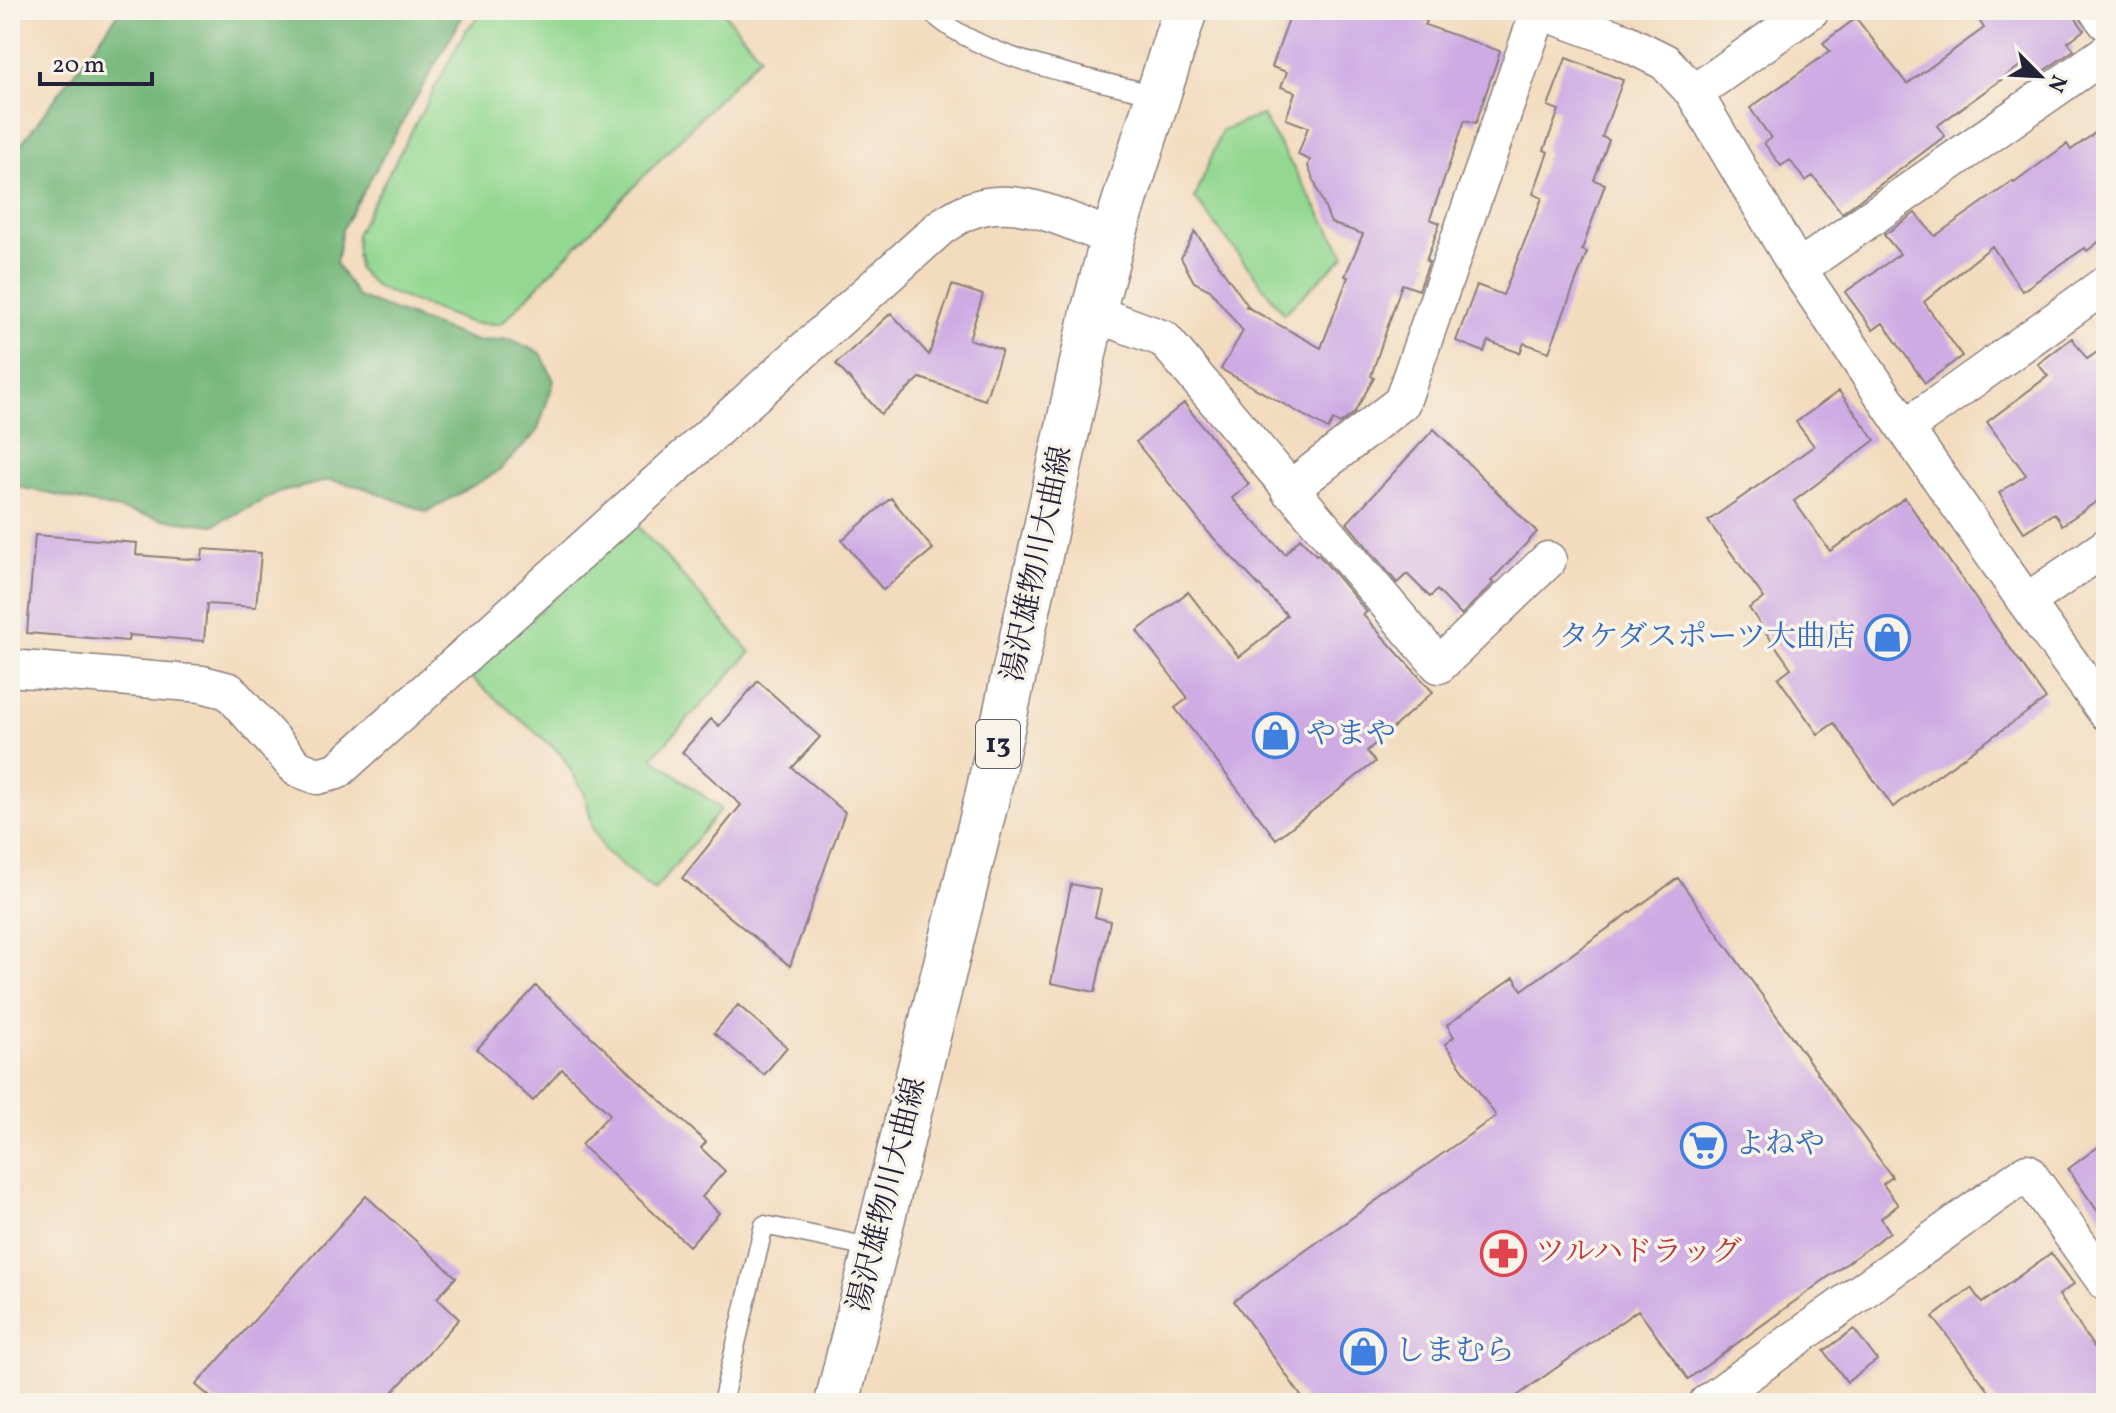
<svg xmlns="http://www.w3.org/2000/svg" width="2116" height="1413" viewBox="0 0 2116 1413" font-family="Vollkorn,'Noto Serif JP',serif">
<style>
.green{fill:#93d891;stroke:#5a7d66;stroke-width:2}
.forest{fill:#76b87b;stroke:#4c6d5b;stroke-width:2}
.building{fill:#cfabe4}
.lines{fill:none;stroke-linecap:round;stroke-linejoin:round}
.lane-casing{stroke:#8a7e7c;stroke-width:21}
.street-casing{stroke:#8a7e7c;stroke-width:39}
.primary-casing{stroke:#8a7e7c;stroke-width:47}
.lane{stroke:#fff;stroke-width:18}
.street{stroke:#fff;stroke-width:36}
.primary{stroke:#fff;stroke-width:44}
.labels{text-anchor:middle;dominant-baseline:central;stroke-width:7;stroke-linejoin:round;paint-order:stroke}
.shield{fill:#f7f3e8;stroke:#62616f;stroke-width:2}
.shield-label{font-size:28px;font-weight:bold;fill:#22223b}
.street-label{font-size:30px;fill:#22223b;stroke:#f7f3e8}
.shop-label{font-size:30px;fill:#366cbe;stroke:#f7f3e8;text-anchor:start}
.health-label{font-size:30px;fill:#be3a42;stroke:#f7f3e8;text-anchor:start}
</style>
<rect width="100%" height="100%" fill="#f7f3e8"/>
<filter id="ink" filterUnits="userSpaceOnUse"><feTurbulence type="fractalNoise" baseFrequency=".0125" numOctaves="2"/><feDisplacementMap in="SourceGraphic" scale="16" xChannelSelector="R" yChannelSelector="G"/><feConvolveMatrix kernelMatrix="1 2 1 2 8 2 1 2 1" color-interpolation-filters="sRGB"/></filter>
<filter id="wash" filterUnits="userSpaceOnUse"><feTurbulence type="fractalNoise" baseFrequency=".006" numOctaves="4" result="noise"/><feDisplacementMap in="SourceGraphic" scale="32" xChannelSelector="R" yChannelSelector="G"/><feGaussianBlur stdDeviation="1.8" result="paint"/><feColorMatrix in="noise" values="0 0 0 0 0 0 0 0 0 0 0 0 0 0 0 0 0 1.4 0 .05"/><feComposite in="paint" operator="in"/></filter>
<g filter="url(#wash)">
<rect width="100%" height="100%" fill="#f3dbbd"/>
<path class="green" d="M 485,10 L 722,10 L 760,56 L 501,324 L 471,323 L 377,288 L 358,269 L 356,234 L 466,30 Z
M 1262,115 L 1345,255 L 1284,314 L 1195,198 L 1222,130 Z
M 636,524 L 751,652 L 652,757 L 721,809 L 654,891 L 605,851 L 593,829 L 585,794 L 561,754 L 468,675 Z"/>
<path class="forest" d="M 121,10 L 468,10 L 461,19 L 342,229 L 336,264 L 358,297 L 476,341 L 510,339 L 541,353 L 554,381 L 537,432 L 499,471 L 427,512 L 362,487 L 330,480 L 278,493 L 214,525 L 162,519 L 10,485 L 10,159 Z"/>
<g id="blocks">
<path class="building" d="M 1292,10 L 1396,10 L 1427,21 L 1425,25 L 1500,51 L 1476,123 L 1465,120 L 1430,219 L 1440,223 L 1426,261 L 1429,262 L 1419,290 L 1402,284 L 1371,376 L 1374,378 L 1354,413 L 1340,424 L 1333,420 L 1328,429 L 1221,369 L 1243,331 L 1210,290 L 1194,282 L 1181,258 L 1195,232 L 1249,307 L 1245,306 L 1321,348 L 1348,277 L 1345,276 L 1363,234 L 1331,223 L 1308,166 L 1310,160 L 1298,155 L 1308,127 L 1286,119 L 1295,92 L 1281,87 L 1287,72 L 1272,67 Z
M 1972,10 L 2070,10 L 2084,30 L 2068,42 L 2074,50 L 2033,78 L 2023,64 L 1937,126 L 1945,136 L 1842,213 L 1813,176 L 1805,181 L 1790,160 L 1781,166 L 1764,143 L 1771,138 L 1750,108 L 1830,51 L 1823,43 L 1856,18 L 1907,84 L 1984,28 Z
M 1566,58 L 1623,80 L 1602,137 L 1609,140 L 1594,180 L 1605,184 L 1582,250 L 1587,252 L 1549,352 L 1524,343 L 1520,353 L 1488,341 L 1484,352 L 1456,341 L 1477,285 L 1503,295 L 1542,198 L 1533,194 L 1548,152 L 1544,150 L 1559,110 L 1548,106 Z
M 2106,125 L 2106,236 L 2087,251 L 2085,248 L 2022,291 L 1992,246 L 1924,302 L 1962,356 L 1925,383 L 1883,323 L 1873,330 L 1845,292 L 1900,254 L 1884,235 L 1915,213 L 1935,236 L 2013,181 L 2014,183 L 2067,144 L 2071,150 Z
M 952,285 L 983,295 L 969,339 L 1002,350 L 985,400 L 920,378 L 881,414 L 836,364 L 891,313 L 929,355 Z
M 2072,338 L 2087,359 L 2106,346 L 2106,495 L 2062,525 L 2054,513 L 2024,532 L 1999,493 L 2026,475 L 1987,422 L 2048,376 L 2038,364 Z
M 1839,391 L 1875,440 L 1794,501 L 1830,551 L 1905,498 L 2046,699 L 1893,807 L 1834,723 L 1818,734 L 1778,678 L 1791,668 L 1749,608 L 1764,598 L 1708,521 L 1814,446 L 1796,422 Z
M 1184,403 L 1249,484 L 1232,498 L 1285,554 L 1300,538 L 1316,555 L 1318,554 L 1367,612 L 1363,615 L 1433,692 L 1367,751 L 1375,762 L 1276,839 L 1175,708 L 1188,698 L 1137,631 L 1188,592 L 1239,657 L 1266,636 L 1287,615 L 1208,532 L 1136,442 Z
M 1434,429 L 1537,532 L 1491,581 L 1494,583 L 1461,615 L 1437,590 L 1430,597 L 1407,574 L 1397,583 L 1347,523 Z
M 891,498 L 933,549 L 883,590 L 842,540 Z
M 35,535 L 137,543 L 136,555 L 202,560 L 203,549 L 261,553 L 256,607 L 207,604 L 204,641 L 129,635 L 128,641 L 27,633 Z
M 758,681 L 820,737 L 792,768 L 845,812 L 790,966 L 682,878 L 741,805 L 682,752 L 711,719 L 719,726 Z
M 1678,878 L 1892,1177 L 1883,1184 L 1898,1205 L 1881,1218 L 1890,1232 L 1688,1379 L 1638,1310 L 1507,1403 L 1306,1403 L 1234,1301 L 1496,1116 L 1445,1044 L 1454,1037 L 1447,1025 L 1514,977 L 1522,990 Z
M 1071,884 L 1101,890 L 1095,917 L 1110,921 L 1095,992 L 1051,983 Z
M 536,986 L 706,1142 L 701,1148 L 725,1171 L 702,1197 L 719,1213 L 689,1246 L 581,1145 L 610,1114 L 562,1069 L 533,1101 L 477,1049 Z
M 738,1005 L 787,1047 L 764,1075 L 714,1033 Z
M 2106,1141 L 2106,1223 L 2068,1169 Z
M 366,1196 L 456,1277 L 437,1298 L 459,1319 L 383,1403 L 217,1403 L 196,1385 Z
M 2051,1253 L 2074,1284 L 2059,1295 L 2095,1349 L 2106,1340 L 2106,1403 L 1998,1403 L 1933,1317 L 1971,1288 L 1982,1303 Z
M 1854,1329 L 1877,1360 L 1847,1382 L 1824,1351 Z"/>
</g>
</g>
<g filter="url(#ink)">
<use href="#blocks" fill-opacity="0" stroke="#8a7e7c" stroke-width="2"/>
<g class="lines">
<defs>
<path id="lane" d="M 929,10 C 977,59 1090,78 1156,95
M 722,1403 L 764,1225 L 874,1248"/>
<path id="street" d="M 1538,10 L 1623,41 L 1665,62 L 1694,93 L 1798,269 L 1905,428 L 2106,284
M 2097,10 L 2106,22
M 1694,93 L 1811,10
M 1798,269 L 2106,53
M 1093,313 L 1164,339 L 1439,665 L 1548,560
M 1905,428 L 2026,602 L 2106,712
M 1289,490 L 1402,402 L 1539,11
M 2026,602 L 2106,547
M 10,668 L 202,684 L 229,691 L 297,768 L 317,776 L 337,771 L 942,226 C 951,221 960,214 969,211 C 1018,192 1067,221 1113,238
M 1707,1403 L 2027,1172 L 2106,1283"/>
<path id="primary" d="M 837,1403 L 986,802 L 1093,313 L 1113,238 L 1185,10"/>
</defs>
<use href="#lane" class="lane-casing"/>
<use href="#street" class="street-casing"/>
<use href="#primary" class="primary-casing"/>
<use href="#lane" class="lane"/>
<use href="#street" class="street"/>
<use href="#primary" class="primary"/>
</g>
</g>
<defs>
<symbol id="shop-ring" viewBox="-11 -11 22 22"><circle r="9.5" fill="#f7f3e8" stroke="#3f7fe0" stroke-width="1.5"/><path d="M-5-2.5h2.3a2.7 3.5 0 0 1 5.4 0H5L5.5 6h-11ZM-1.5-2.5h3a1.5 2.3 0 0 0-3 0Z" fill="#3f7fe0"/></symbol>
<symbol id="supermarket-ring" viewBox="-11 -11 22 22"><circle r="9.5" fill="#f7f3e8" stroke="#3f7fe0" stroke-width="1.5"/><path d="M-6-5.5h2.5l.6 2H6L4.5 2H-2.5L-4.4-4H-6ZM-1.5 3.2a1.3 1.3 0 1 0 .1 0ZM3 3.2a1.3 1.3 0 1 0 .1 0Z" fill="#3f7fe0"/></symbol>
<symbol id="pharmacy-ring" viewBox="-11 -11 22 22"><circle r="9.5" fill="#f7f3e8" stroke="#e0444e" stroke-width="1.5"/><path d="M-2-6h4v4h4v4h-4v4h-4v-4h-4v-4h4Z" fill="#e0444e"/></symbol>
</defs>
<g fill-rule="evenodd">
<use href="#shop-ring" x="1862" y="612" width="51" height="51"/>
<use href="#shop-ring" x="1250" y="710" width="51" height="51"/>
<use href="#supermarket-ring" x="1678" y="1120" width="51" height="51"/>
<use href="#pharmacy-ring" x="1478" y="1228" width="51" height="51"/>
<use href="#shop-ring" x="1338" y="1326" width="51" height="51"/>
</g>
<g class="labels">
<rect class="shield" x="976" y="720" width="44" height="48" rx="6"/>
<g class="shield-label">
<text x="998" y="744">13</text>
</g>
<g class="street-label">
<text transform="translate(1038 564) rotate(-78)">湯沢雄物川大曲線</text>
<text transform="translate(888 1195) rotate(-76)">湯沢雄物川大曲線</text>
</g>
<g class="shop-label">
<text x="1856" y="638" text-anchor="end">タケダスポーツ大曲店</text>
<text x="1306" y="735">やまや</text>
<text x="1735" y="1145">よねや</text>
<text x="1395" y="1352">しまむら</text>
</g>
<g class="health-label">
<text x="1535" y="1253">ツルハドラッグ</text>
</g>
</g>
<rect width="2116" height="1413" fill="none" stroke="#f7f3e8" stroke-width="40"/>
<g transform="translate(2040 76) rotate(114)" stroke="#f7f3e8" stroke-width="6" paint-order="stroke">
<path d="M0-6L14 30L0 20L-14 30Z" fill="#22223b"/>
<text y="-12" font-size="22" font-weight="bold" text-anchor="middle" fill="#22223b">N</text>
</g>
<path d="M40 72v12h112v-12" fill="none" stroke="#22223b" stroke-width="4"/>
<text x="52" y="72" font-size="24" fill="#22223b" stroke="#f7f3e8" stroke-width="6" paint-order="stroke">20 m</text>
</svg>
